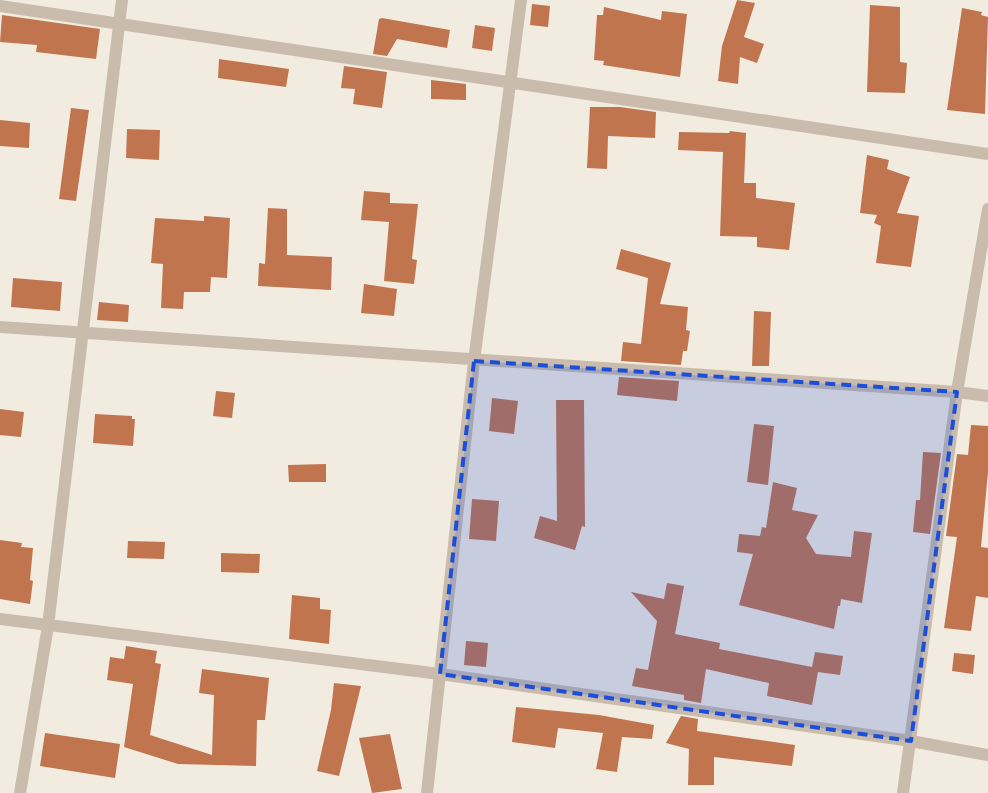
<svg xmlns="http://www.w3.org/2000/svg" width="988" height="793" viewBox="0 0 988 793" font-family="Rubik,sans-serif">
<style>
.building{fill:#c1754f}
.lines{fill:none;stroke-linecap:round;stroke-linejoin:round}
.minor{stroke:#cabcac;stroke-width:12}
.marked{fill:#1d4ed8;fill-opacity:0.2;stroke:#1d4ed8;stroke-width:4;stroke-dasharray:10 6;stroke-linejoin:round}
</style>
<rect width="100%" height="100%" fill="#f2ebe0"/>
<path class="building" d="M 737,0 L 755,3 L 744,37 L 764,44 L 757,63 L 740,57 L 738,84 L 718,81 L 722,46 Z
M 532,4 L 550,6 L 548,27 L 530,25 Z
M 870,5 L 900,7 L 900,62 L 907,63 L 905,93 L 867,92 Z
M 604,7 L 661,20 L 662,11 L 687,14 L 680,77 L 603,65 L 604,61 L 594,60 L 597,15 L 603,15 Z
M 962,8 L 982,12 L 981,15 L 988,17 L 985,114 L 947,110 Z
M 2,15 L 100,29 L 96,59 L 36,52 L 37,45 L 0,42 Z
M 382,18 L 450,30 L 447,48 L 397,39 L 387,56 L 373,54 L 379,19 Z
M 475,25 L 495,28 L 492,51 L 472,48 Z
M 219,59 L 289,69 L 286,87 L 218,78 Z
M 344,66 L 387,72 L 382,108 L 353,104 L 355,89 L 341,88 Z
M 431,80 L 466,84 L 466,100 L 431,99 Z
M 590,107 L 620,107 L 656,112 L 655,138 L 608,136 L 607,169 L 587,168 Z
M 71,108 L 89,110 L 76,201 L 59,199 Z
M 0,120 L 30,123 L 29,148 L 0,146 Z
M 127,129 L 160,130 L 159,160 L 126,158 Z
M 730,131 L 746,133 L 744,183 L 756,183 L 756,198 L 795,203 L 789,250 L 757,247 L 757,237 L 720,236 L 723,152 L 678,150 L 679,132 L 729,133 Z
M 867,155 L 889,160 L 887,169 L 910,177 L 897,213 L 919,216 L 911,267 L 876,263 L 881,226 L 874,223 L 877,215 L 860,213 Z
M 364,191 L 390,193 L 390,203 L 418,204 L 412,259 L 417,260 L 414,284 L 384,281 L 389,222 L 361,220 Z
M 268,208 L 287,209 L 287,255 L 332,257 L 331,290 L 258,286 L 259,263 L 265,264 Z
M 204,216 L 230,218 L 227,278 L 211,277 L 210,292 L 184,292 L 183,309 L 161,308 L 163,264 L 151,263 L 155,218 L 204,221 Z
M 621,249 L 671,263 L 660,304 L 688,307 L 686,330 L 690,331 L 687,351 L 683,351 L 681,365 L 621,361 L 623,342 L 641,344 L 648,278 L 616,269 Z
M 13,278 L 62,282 L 60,311 L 11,307 Z
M 364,284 L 397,289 L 394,316 L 361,313 Z
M 99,302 L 129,305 L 128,322 L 97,320 Z
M 754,311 L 771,312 L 769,366 L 752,366 Z
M 619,377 L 679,381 L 677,401 L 617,395 Z
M 216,391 L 235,393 L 232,418 L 213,416 Z
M 492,398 L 518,401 L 514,434 L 489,431 Z
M 556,400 L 584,400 L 585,527 L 582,526 L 575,550 L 534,538 L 540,516 L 557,521 Z
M 0,409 L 24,412 L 21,437 L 0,435 Z
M 95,414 L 132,416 L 132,419 L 135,419 L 133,446 L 93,443 Z
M 754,424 L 774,426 L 768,485 L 747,482 Z
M 971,425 L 988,426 L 988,472 L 981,547 L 988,548 L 988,598 L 976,596 L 971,631 L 944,628 L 957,537 L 946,536 L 957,454 L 968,455 Z
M 923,452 L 941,453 L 930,534 L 913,532 L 916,500 L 920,500 Z
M 326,464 L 326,482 L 289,482 L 288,465 Z
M 773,482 L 797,488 L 792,510 L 818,515 L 806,538 L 816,554 L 851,557 L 854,531 L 872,533 L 862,603 L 841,599 L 840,606 L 838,606 L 834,629 L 739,605 L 753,554 L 737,552 L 739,534 L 760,536 L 762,527 L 766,528 Z
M 472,499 L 499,501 L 496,541 L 469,539 Z
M 0,540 L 22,543 L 21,547 L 33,548 L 30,580 L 33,581 L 30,604 L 0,599 Z
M 128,541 L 165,542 L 164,559 L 127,558 Z
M 221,553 L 260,554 L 259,573 L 221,572 Z
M 667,583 L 684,586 L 675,634 L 720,643 L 719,649 L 812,667 L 815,652 L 843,656 L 840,675 L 818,672 L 812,705 L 767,696 L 769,683 L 706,669 L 701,703 L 684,700 L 684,695 L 632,686 L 636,668 L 648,670 L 657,621 L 631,592 L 664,599 Z
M 292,595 L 320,598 L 320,609 L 331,610 L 329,644 L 289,639 Z
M 466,641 L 488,643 L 486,667 L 464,665 Z
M 126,646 L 157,651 L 155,663 L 161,664 L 150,735 L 212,755 L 214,695 L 199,693 L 202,669 L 269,678 L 265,720 L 257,720 L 256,766 L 178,764 L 124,747 L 133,684 L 107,680 L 110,657 L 124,659 Z
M 954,653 L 975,655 L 973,674 L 952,671 Z
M 334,683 L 361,686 L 339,776 L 317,771 L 331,710 Z
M 516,707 L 599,715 L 654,725 L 652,739 L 622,737 L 617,772 L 596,769 L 603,733 L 558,728 L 555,748 L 512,742 Z
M 681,716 L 698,719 L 697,731 L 795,745 L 792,766 L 714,757 L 714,785 L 688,785 L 689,749 L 666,743 Z
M 45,733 L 120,744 L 115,778 L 40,766 Z
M 390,734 L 402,789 L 372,793 L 359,738 Z"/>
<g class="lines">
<path class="minor" d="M 0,6 L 988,154
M 0,327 L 957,392 L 988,396
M 0,619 L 440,674 L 911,741 L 988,755
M 20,793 L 48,626 L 122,0
M 427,793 L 474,361 L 521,0
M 903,793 L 957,392 L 988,209"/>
</g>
<path class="marked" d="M 474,361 L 957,392 L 911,741 L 440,674 Z"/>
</svg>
